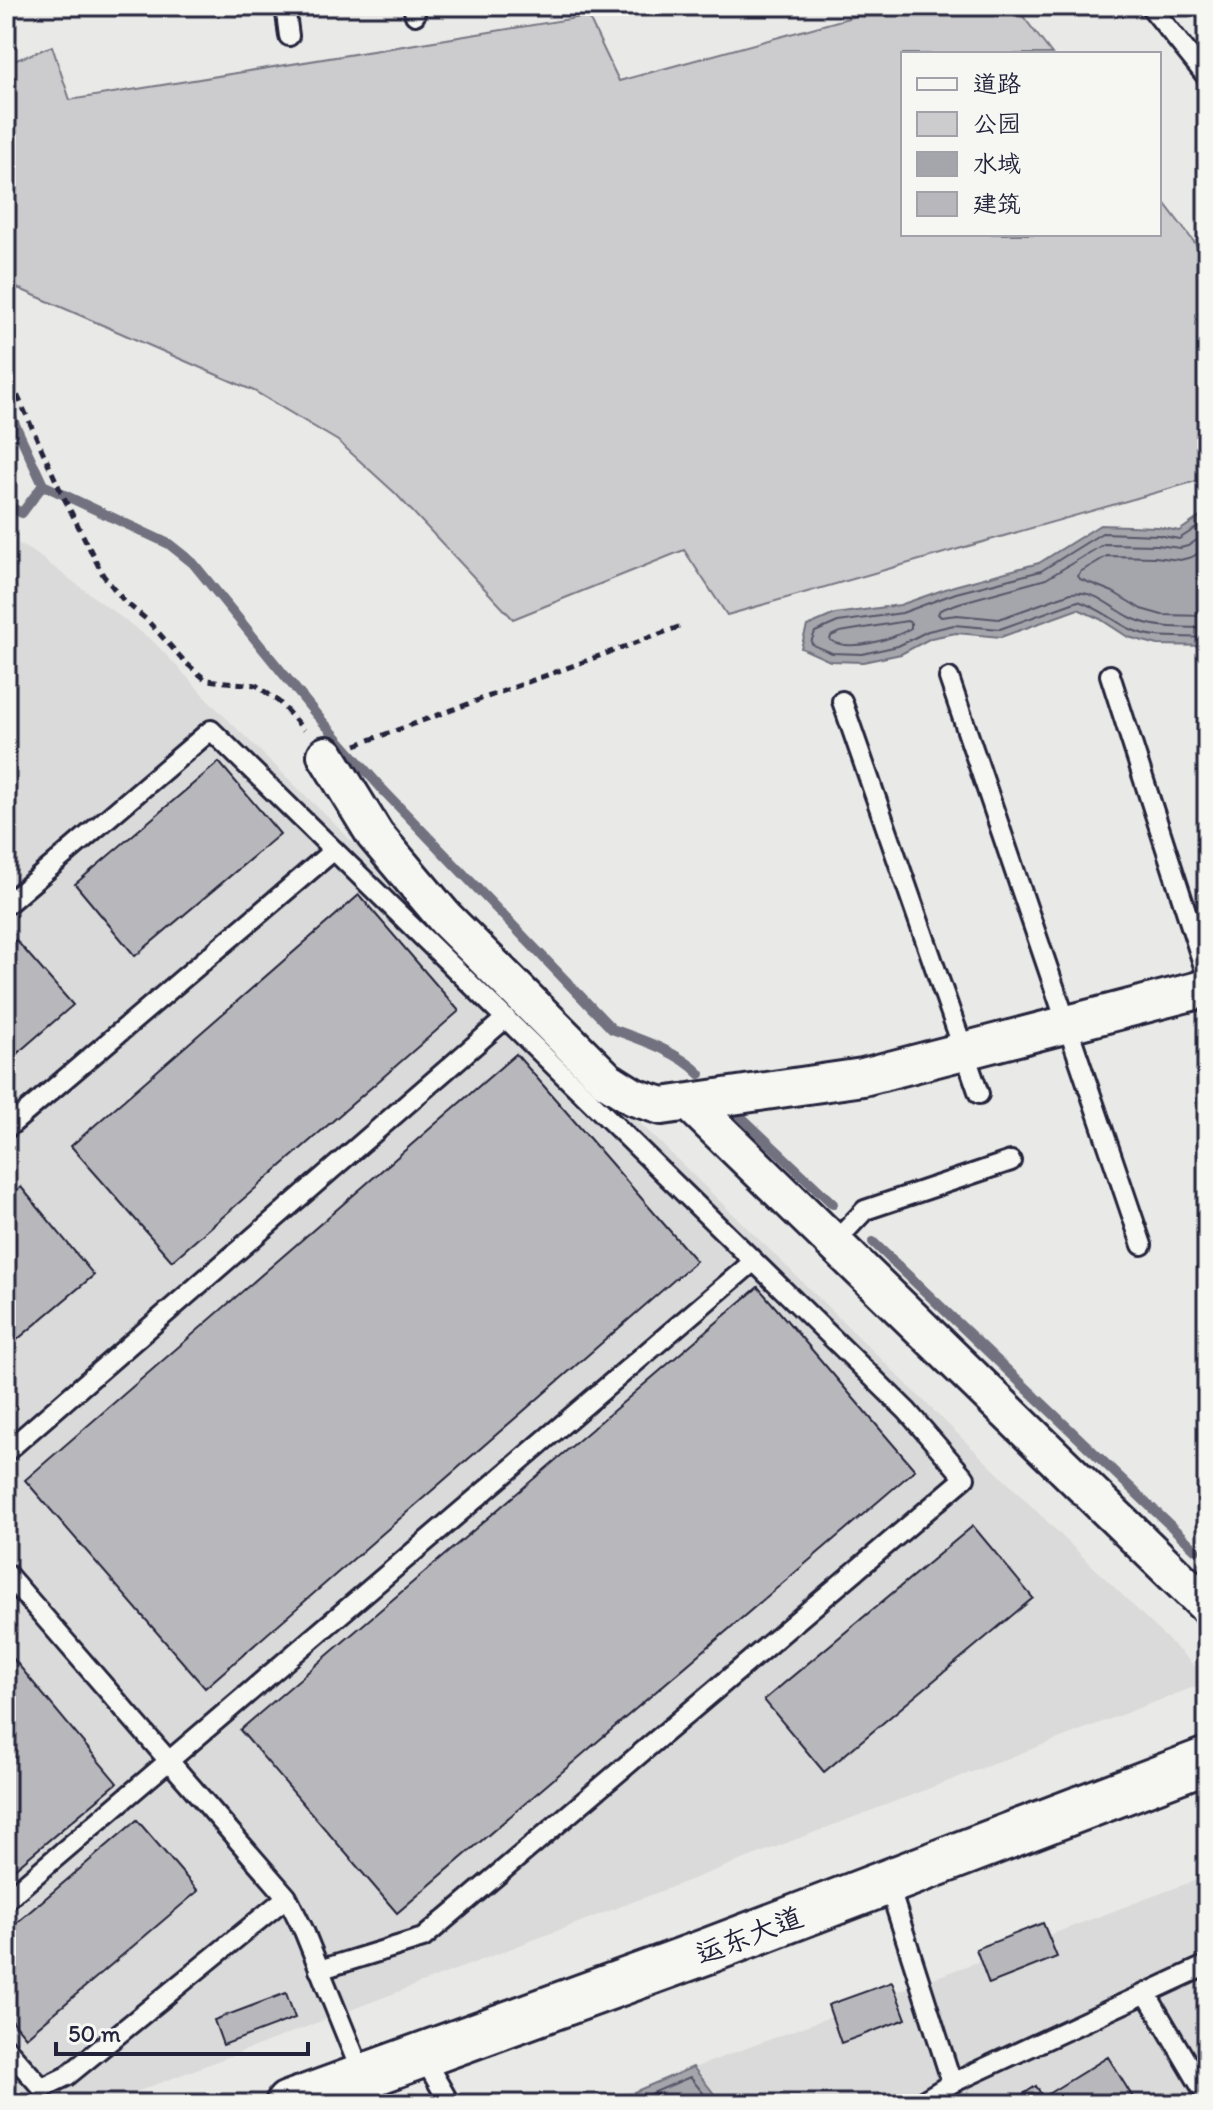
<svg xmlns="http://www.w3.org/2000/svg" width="1213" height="2110" viewBox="0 0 1213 2110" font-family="Itim,'LXGW WenKai TC',sans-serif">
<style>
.built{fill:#dadada}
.green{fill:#ccccce;stroke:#777784;stroke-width:2}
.water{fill:#a5a5ac;stroke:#71717f;stroke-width:2}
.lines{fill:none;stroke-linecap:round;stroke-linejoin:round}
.shore{stroke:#565668;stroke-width:2}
.stream{stroke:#71717f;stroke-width:10}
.building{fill:#b8b8bc;stroke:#22223b;stroke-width:2}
.lane-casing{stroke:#22223b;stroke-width:24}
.street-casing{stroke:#22223b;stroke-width:42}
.secondary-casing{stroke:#22223b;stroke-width:50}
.path{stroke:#22223b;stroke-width:5;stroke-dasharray:8 6;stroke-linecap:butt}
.lane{stroke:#f6f6f2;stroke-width:18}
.street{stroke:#f6f6f2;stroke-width:36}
.secondary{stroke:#f6f6f2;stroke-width:44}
.labels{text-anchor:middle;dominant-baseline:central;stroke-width:7;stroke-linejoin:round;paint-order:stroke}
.street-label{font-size:28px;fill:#22223b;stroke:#f6f6f2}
</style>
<rect width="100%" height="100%" fill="#e9e9e7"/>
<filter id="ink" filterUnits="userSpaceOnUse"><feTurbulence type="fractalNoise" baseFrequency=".0125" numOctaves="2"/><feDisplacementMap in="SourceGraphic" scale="16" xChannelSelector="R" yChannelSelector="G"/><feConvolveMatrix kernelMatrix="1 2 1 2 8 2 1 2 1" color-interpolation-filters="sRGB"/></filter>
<g filter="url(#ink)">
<path class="built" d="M 6,536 L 36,554 L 153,641 L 216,708 L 1207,1678 L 1207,1682 L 105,2104 L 6,2104 Z
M 1207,1876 L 1207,2104 L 597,2104 Z"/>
<path class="green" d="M 892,6 L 1015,6 L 1052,54 L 903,54 L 903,234 L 1159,234 L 1159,196 L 1207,259 L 1207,478 L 727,615 L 684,550 L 513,619 L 395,493 L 338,441 L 254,391 L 6,283 L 6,64 L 52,46 L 70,100 L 588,16 L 619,81 Z"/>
<path class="water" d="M 1207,512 L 1207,646 L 1158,645 L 1128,637 L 1100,619 L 1078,609 L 1001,637 L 956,633 L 931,638 L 901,654 L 863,662 L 830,661 L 801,648 L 807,626 L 835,614 L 900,605 L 954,586 L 1039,563 L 1100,525 L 1158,527 L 1179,531 Z
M 693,2067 L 722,2104 L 639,2104 L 634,2092 Z"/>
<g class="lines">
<path class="shore" d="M 1207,521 L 1179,539 L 1158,535 L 1102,533 L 1041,571 L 956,593 L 902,613 L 838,622 L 815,632 L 811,642 L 813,645 L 832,653 L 862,654 L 898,646 L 928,631 L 954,625 L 1000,629 L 1078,601 C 1098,607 1112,620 1130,629 C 1153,640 1182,636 1207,638
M 1207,533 L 1188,546 L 1180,548 L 1157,545 L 1104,544 L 1046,579 L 959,603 L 940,610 L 938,614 L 941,617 L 957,615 L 999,619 L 1071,593 C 1097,588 1116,614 1139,621 C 1161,629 1184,627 1207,628
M 1207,548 L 1192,557 L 1180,560 L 1155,557 L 1107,556 L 1080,572 L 1078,576 L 1080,579 L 1113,592 L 1141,609 L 1162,615 L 1207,616
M 907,621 L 911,623 L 911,628 C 893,639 849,653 830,640 L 831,636 L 840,632 Z
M 646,2104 L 648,2095 L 690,2077 L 712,2104"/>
<path class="stream" d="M 6,405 L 43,485 L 169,544 L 193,563 L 316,714 L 383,790 L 612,1029 C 640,1039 679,1052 700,1074
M 6,505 L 22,513 L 43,485
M 737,1113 L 833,1204
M 873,1242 L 1196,1550"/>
</g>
<path class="building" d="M 219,762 L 280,834 L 135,956 L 75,884 Z
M 359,895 L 459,1011 L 172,1261 L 71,1146 Z
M 16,940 L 73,1005 L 6,1063 L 6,949 Z
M 516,1054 L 696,1261 L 205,1688 L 25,1480 Z
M 21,1187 L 94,1275 L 6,1349 L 6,1199 Z
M 758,1287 L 915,1470 L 397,1913 L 240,1730 Z
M 973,1526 L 1033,1598 L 824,1772 L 764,1700 Z
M 6,1650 L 117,1783 L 6,1876 Z
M 137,1820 L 198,1891 L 26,2037 L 6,2013 L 6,1932 Z
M 1043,1923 L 1057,1957 L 989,1984 L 976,1949 Z
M 892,1982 L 906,2019 L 841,2043 L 828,2005 Z
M 286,1993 L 295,2018 L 223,2045 L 214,2020 Z
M 1108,2057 L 1137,2104 L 1008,2104 L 1036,2086 L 1043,2097 Z"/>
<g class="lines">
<defs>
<path id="lane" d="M 285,6 L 289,36
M 413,6 L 415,15
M 1150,6 L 1207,77
M 1110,675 L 1207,976
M 949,678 L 1142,1245
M 842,701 L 979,1094
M 6,905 L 211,730 L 907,1411 L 965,1478 L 423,1938 L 319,1970
M 6,1129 L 334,850
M 834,1243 L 865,1210 L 1011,1161
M 6,1452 L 506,1018
M 6,1573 L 287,1897 L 304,1931 L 363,2077
M 888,1883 L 952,2083
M 6,1900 L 754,1261
M 1146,1993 L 1207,2097
M 6,2048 L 42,2088 L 67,2076 L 287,1897
M 422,2055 L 450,2104
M 918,2104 L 952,2083 L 1207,1965"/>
<path id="street" d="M 326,755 L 375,835 L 445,918 L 607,1080 L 634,1097 L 662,1106 L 863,1077 L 1207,988
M 689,1102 L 1207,1606"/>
<path id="secondary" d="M 288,2104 L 705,1952 L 1207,1760"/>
</defs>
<use href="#lane" class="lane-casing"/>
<use href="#street" class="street-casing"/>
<use href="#secondary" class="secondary-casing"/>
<path class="path" d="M 6,370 L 62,494 L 103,575 L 124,601 L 146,619 L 186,663 L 206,680 L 256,685 L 279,702 L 304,730
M 356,745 L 684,625"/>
<use href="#lane" class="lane"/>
<use href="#street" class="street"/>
<use href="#secondary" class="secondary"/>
</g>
</g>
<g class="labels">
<g class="street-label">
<text transform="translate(749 1935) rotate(-21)">运东大道</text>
</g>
</g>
<rect width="1213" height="2110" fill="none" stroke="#f6f6f2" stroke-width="32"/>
<rect x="16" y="16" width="1181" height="2078" fill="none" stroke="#22223b" stroke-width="3" filter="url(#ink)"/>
<rect x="901" y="52" width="260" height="184" fill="#f6f6f2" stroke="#a1a1a9" stroke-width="2"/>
<rect x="917" y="78" width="40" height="12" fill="#f6f6f2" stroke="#a1a1a9" stroke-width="2"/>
<text x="973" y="92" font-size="24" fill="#22223b">道路</text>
<rect x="917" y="112" width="40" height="24" fill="#ccccce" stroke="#a1a1a9" stroke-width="2"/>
<text x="973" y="132" font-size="24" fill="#22223b">公园</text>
<rect x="917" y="152" width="40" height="24" fill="#a5a5ac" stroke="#a1a1a9" stroke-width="2"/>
<text x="973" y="172" font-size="24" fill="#22223b">水域</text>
<rect x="917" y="192" width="40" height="24" fill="#b8b8bc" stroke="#a1a1a9" stroke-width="2"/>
<text x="973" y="212" font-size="24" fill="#22223b">建筑</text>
<path d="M56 2042v12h252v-12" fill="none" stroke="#22223b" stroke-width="4"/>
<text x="68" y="2042" font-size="24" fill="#22223b" stroke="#f6f6f2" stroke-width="6" paint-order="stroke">50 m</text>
</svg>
